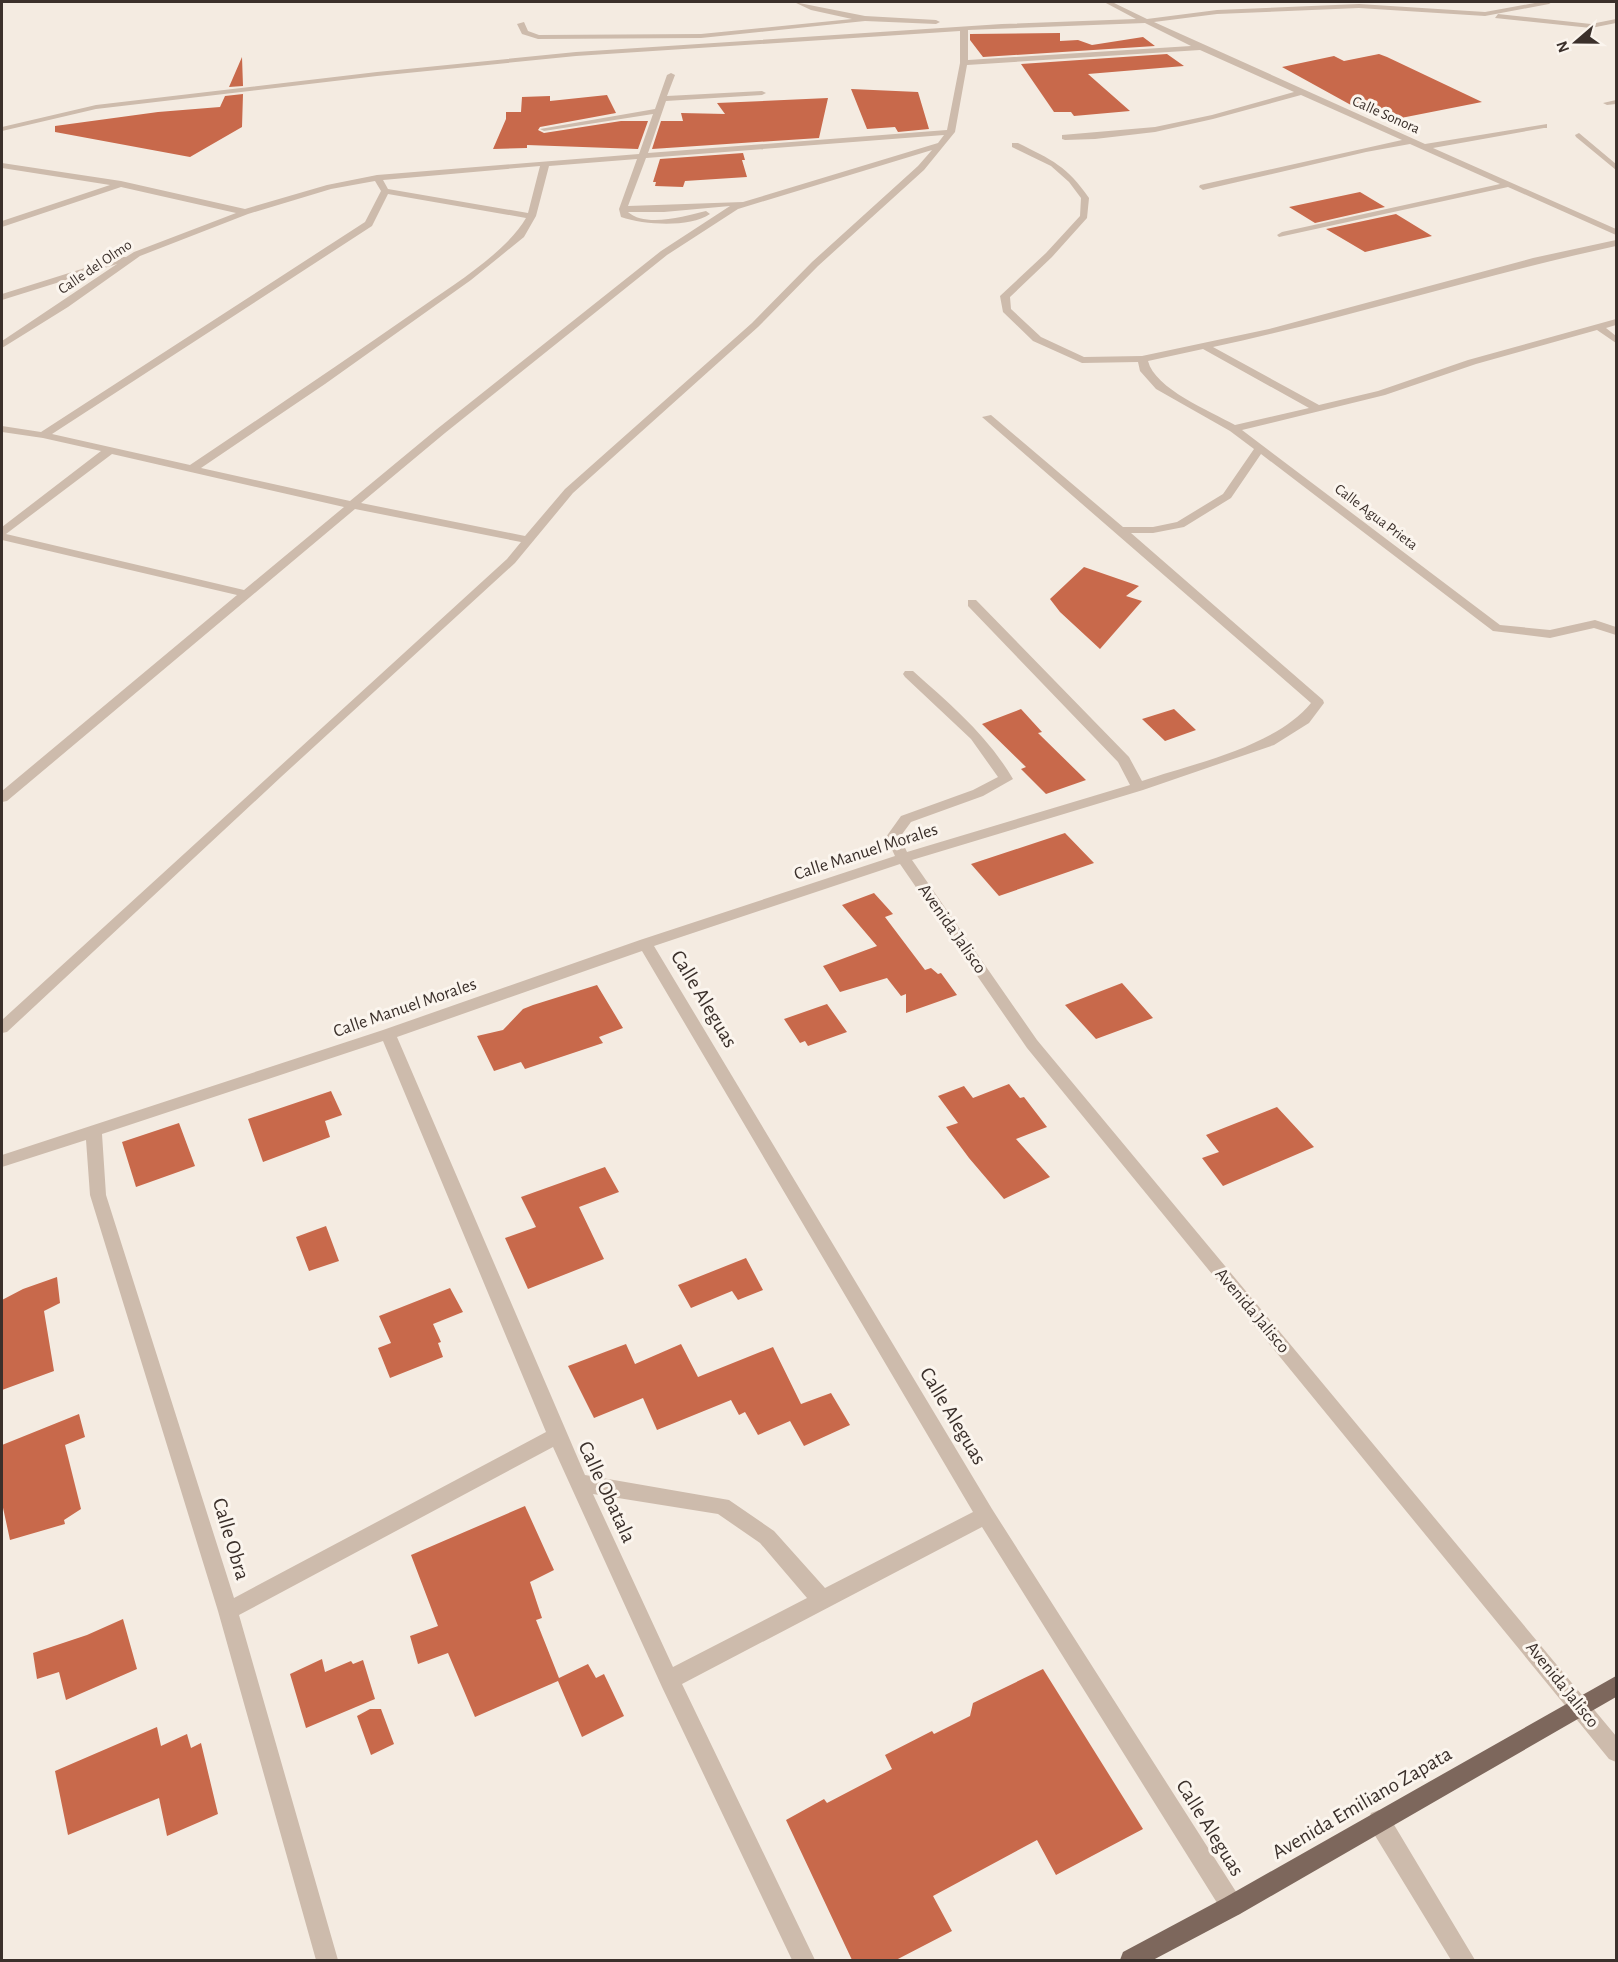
<svg xmlns="http://www.w3.org/2000/svg" width="1618" height="1962" viewBox="0 0 1618 1962" font-family="'Alegreya Sans',sans-serif">
<style>
.building{fill:#c8694b}
.lines{fill:none;stroke-linecap:round;stroke-linejoin:round}
.minor{fill:#cdbbac;fill-rule:evenodd}
.major{fill:#7d675c;fill-rule:evenodd}
.labels{text-anchor:middle;dominant-baseline:central;stroke-width:6;stroke-linejoin:round;paint-order:stroke}
.far-street-label{font-size:15px;fill:#3b302b;stroke:#fbf5ee}
.street-label{font-size:18px;fill:#3b302b;stroke:#fbf5ee}
.near-street-label{font-size:21px;fill:#3b302b;stroke:#fbf5ee}
</style>
<rect width="100%" height="100%" fill="#f4ebe1"/>
<path class="building" d="M 1060,33 L 1060,41 L 1078,40 L 1092,45 L 1143,37 L 1155,46 L 983,57 L 970,40 L 970,34 Z
M 1167,54 L 1184,66 L 1088,74 L 1130,111 L 1074,116 L 1071,112 L 1054,112 L 1021,64 Z
M 1379,54 L 1387,57 L 1482,102 L 1401,118 L 1376,106 L 1360,110 L 1282,67 L 1334,56 L 1344,61 Z
M 242,57 L 243,86 L 229,87 Z
M 851,89 L 918,92 L 929,129 L 898,132 L 895,127 L 867,129 Z
M 243,94 L 242,127 L 190,157 L 55,132 L 55,126 L 158,112 L 220,107 L 225,96 Z
M 607,95 L 616,113 L 540,127 L 538,130 L 544,133 L 621,121 L 648,121 L 638,149 L 527,145 L 527,148 L 493,149 L 506,119 L 506,112 L 521,112 L 522,97 L 550,96 L 550,101 Z
M 828,98 L 819,138 L 652,149 L 661,121 L 683,121 L 681,113 L 725,114 L 717,103 Z
M 743,153 L 745,160 L 742,160 L 747,177 L 685,181 L 683,187 L 655,186 L 656,182 L 653,182 L 660,159 Z
M 1360,192 L 1385,207 L 1315,223 L 1289,207 Z
M 1396,214 L 1432,236 L 1365,252 L 1326,229 Z
M 1084,567 L 1139,586 L 1126,596 L 1142,601 L 1100,649 L 1060,612 L 1050,599 Z
M 1021,709 L 1042,732 L 1038,733 L 1086,780 L 1046,794 L 1021,769 L 1026,767 L 982,724 Z
M 1174,709 L 1196,730 L 1165,741 L 1142,719 Z
M 1065,833 L 1094,863 L 999,896 L 971,864 Z
M 874,893 L 893,914 L 885,917 L 925,970 L 931,968 L 938,974 L 941,973 L 957,995 L 906,1013 L 906,994 L 901,996 L 887,978 L 840,992 L 823,966 L 877,946 L 842,905 Z
M 1122,983 L 1153,1018 L 1096,1039 L 1065,1005 Z
M 597,985 L 623,1028 L 599,1037 L 603,1043 L 525,1069 L 521,1062 L 494,1071 L 477,1036 L 503,1030 L 523,1009 L 533,1005 Z
M 827,1004 L 847,1032 L 808,1046 L 805,1041 L 800,1043 L 784,1019 Z
M 1009,1084 L 1020,1098 L 1024,1097 L 1047,1127 L 1016,1139 L 1050,1177 L 1004,1199 L 969,1158 L 946,1127 L 958,1123 L 938,1096 L 964,1086 L 973,1098 Z
M 331,1091 L 342,1115 L 325,1121 L 330,1137 L 263,1162 L 248,1119 Z
M 1277,1107 L 1314,1147 L 1223,1186 L 1202,1158 L 1219,1152 L 1206,1135 Z
M 179,1123 L 195,1166 L 136,1187 L 122,1142 Z
M 605,1167 L 619,1192 L 579,1207 L 604,1259 L 528,1289 L 505,1238 L 536,1227 L 521,1197 Z
M 326,1226 L 339,1261 L 309,1271 L 296,1237 Z
M 746,1258 L 763,1290 L 738,1300 L 732,1291 L 691,1308 L 678,1285 Z
M 57,1277 L 60,1303 L 44,1311 L 54,1371 L 2,1390 L 2,1300 L 23,1289 Z
M 450,1288 L 463,1312 L 433,1324 L 441,1342 L 438,1343 L 443,1357 L 390,1378 L 378,1348 L 391,1343 L 379,1316 Z
M 626,1344 L 635,1364 L 681,1344 L 698,1377 L 773,1347 L 801,1404 L 831,1393 L 850,1425 L 804,1446 L 790,1421 L 758,1435 L 745,1412 L 739,1415 L 731,1400 L 657,1430 L 643,1398 L 594,1418 L 568,1366 Z
M 79,1414 L 85,1437 L 65,1445 L 81,1509 L 64,1520 L 65,1524 L 10,1540 L 2,1503 L 2,1445 Z
M 525,1506 L 554,1570 L 530,1582 L 542,1618 L 536,1620 L 559,1678 L 588,1664 L 596,1678 L 604,1674 L 624,1716 L 582,1737 L 558,1681 L 475,1717 L 448,1653 L 418,1664 L 410,1636 L 438,1626 L 411,1555 Z
M 123,1619 L 137,1669 L 66,1700 L 59,1672 L 37,1679 L 33,1653 L 87,1635 Z
M 322,1659 L 325,1672 L 351,1661 L 353,1664 L 363,1660 L 375,1699 L 306,1728 L 290,1674 Z
M 1043,1669 L 1143,1829 L 1056,1875 L 1037,1840 L 933,1896 L 952,1931 L 896,1960 L 852,1960 L 786,1820 L 824,1799 L 827,1803 L 892,1769 L 885,1755 L 932,1731 L 934,1734 L 970,1716 L 973,1703 Z
M 370,1709 L 381,1709 L 394,1744 L 371,1755 L 357,1716 Z
M 157,1727 L 161,1746 L 187,1734 L 191,1748 L 201,1743 L 218,1814 L 167,1836 L 159,1798 L 68,1835 L 55,1771 Z"/>
<g class="lines">
<path class="minor" d="M 794,2 L 865,16 L 936,20 L 940,22 L 936,24 L 865,21 L 701,38 L 538,39 L 522,34 L 517,24 L 524,22 L 528,31 L 539,35 L 701,34 L 852,19 L 811,10 Z
M 1104,2 L 1112,2 L 1147,19 L 1217,10 L 1359,4 L 1485,12 L 1540,2 L 1552,2 L 1549,4 L 1485,16 L 1359,8 L 1217,14 L 1154,22 L 1425,144 L 1547,124 L 1547,128 L 1544,128 L 1433,148 L 1616,229 L 1616,235 L 1508,187 L 1279,237 L 1277,235 L 1282,232 L 1500,184 L 1410,144 L 1366,152 L 1203,190 L 1199,187 L 1200,185 L 1402,140 L 1301,95 L 1213,119 L 1155,132 L 1095,139 L 1065,140 L 1062,139 L 1062,135 L 1155,127 L 1212,115 L 1294,92 L 1200,50 L 967,65 L 955,132 L 924,170 L 818,266 L 758,327 L 573,493 L 515,563 L 281,777 L 7,1032 L 2,1033 L 2,1020 L 507,559 L 521,542 L 355,509 L 7,801 L 2,802 L 2,791 L 237,595 L 2,540 L 2,527 L 101,451 L 43,438 L 2,432 L 2,426 L 41,432 L 365,222 L 381,191 L 375,181 L 331,189 L 248,214 L 140,256 L 68,307 L 2,348 L 2,341 L 117,264 L 2,300 L 2,294 L 120,257 L 126,257 L 134,252 L 236,213 L 121,187 L 2,227 L 2,221 L 110,185 L 2,168 L 2,163 L 121,181 L 245,209 L 327,185 L 377,175 L 639,154 L 653,114 L 544,131 L 540,129 L 655,109 L 667,75 L 671,73 L 675,75 L 667,96 L 762,91 L 766,93 L 762,95 L 666,101 L 648,153 L 947,130 L 960,63 L 960,31 L 576,56 L 377,76 L 96,109 L 2,131 L 2,127 L 96,105 L 377,72 L 576,52 L 1002,24 L 1136,19 ZM 1145,23 L 1191,46 L 968,60 L 968,30 ZM 944,135 L 938,143 L 743,202 L 628,206 L 646,158 ZM 932,150 L 918,166 L 812,262 L 752,323 L 565,489 L 525,536 L 361,503 L 445,433 L 667,255 L 738,209 ZM 637,159 L 619,209 L 621,217 C 645,225 689,228 710,214 L 706,211 C 685,216 646,228 628,212 L 664,212 L 730,206 L 661,251 L 437,429 L 350,501 L 201,468 L 325,384 L 471,280 L 524,237 L 536,216 L 549,166 ZM 540,166 L 528,213 L 388,189 L 383,180 ZM 388,194 L 526,218 C 506,253 450,287 416,311 C 341,363 266,414 190,465 L 52,434 L 372,226 ZM 112,454 L 344,507 L 244,590 L 6,534 Z
M 1498,14 L 1591,24 L 1616,19 L 1616,23 L 1591,28 L 1495,18 Z
M 1616,100 L 1616,104 L 1607,105 L 1603,103 Z
M 1579,133 L 1616,164 L 1616,170 L 1576,137 L 1575,135 Z
M 1012,143 L 1018,143 C 1052,160 1067,166 1089,198 L 1087,218 L 1052,257 L 1010,297 L 1011,309 L 1041,337 L 1084,357 L 1142,356 L 1269,329 L 1533,258 L 1616,240 L 1616,246 C 1481,275 1349,318 1213,347 L 1319,405 L 1378,391 L 1468,360 L 1616,319 L 1616,325 L 1606,328 L 1616,336 L 1616,343 L 1597,330 L 1476,364 L 1385,395 L 1242,430 L 1500,625 L 1550,630 L 1595,620 L 1616,627 L 1616,635 L 1594,628 L 1550,638 L 1493,631 L 1261,454 L 1231,498 L 1184,527 L 1153,533 L 1131,533 L 1323,700 L 1324,703 L 1309,723 L 1274,745 L 1143,790 L 912,860 L 1037,1040 L 1616,1736 L 1616,1762 L 1609,1759 L 1027,1048 L 900,864 L 654,946 L 992,1509 L 1240,1898 L 1243,1906 L 1240,1914 L 1232,1917 L 1224,1914 L 982,1527 L 682,1684 L 815,1960 L 792,1960 L 662,1687 L 553,1447 L 239,1615 L 338,1960 L 316,1960 L 218,1611 L 90,1195 L 86,1140 L 2,1167 L 2,1155 L 383,1030 L 640,940 L 895,856 L 886,837 L 901,816 L 973,790 L 998,777 L 971,739 L 905,677 L 903,674 L 905,671 L 913,671 C 951,705 987,735 1013,779 L 983,796 L 911,822 L 900,837 L 907,852 L 1130,785 L 1118,762 L 968,606 L 968,600 L 976,600 L 1129,757 L 1142,781 C 1195,763 1275,747 1311,703 L 982,417 L 991,415 L 1123,527 L 1153,527 L 1177,522 L 1223,494 L 1254,449 L 1230,431 L 1156,389 L 1140,371 L 1138,362 L 1082,363 L 1033,341 L 1003,312 L 1000,296 L 1046,253 L 1080,216 L 1081,198 L 1069,182 L 1051,166 L 1012,147 ZM 1203,349 L 1309,408 L 1235,425 C 1210,411 1155,389 1148,361 ZM 642,951 L 973,1512 L 825,1588 L 774,1531 L 729,1500 L 585,1475 L 397,1037 ZM 383,1041 L 546,1432 L 234,1598 L 106,1195 L 102,1134 ZM 593,1494 L 718,1514 L 760,1543 L 807,1598 L 673,1667 Z
M 1379,1810 L 1387,1813 L 1475,1960 L 1451,1960 L 1371,1829 L 1368,1821 L 1371,1813 Z"/>
<path class="major" d="M 1616,1676 L 1616,1697 L 1240,1914 L 1153,1960 L 1120,1960 L 1123,1952 L 1224,1898 Z"/>
</g>
<g class="labels">
<g class="far-street-label">
<text transform="translate(1386 115) rotate(24)">Calle Sonora</text>
<text transform="translate(95 267) rotate(-34)">Calle del Olmo</text>
<text transform="translate(1376 517) rotate(37)">Calle Agua Prieta</text>
</g>
<g class="street-label">
<text transform="translate(866 852) rotate(-18)">Calle Manuel Morales</text>
<text transform="translate(952 929) rotate(55)">Avenida Jalisco</text>
<text transform="translate(405 1008) rotate(-19)">Calle Manuel Morales</text>
<text transform="translate(1252 1311) rotate(50)">Avenida Jalisco</text>
<text transform="translate(1562 1685) rotate(51)">Avenida Jalisco</text>
</g>
<g class="near-street-label">
<text transform="translate(704 999) rotate(59)">Calle Aleguas</text>
<text transform="translate(953 1416) rotate(59)">Calle Aleguas</text>
<text transform="translate(607 1492) rotate(65)">Calle Obatala</text>
<text transform="translate(231 1539) rotate(73)">Calle Obra</text>
<text transform="translate(1362 1803) rotate(-30)">Avenida Emiliano Zapata</text>
<text transform="translate(1210 1828) rotate(58)">Calle Aleguas</text>
</g>
</g>
<rect width="1618" height="1962" fill="none" stroke="#3b302b" stroke-width="6"/>
<g transform="translate(1576 42) rotate(250)" stroke="#fbf5ee" stroke-width="4.5" paint-order="stroke">
<path d="M0-4.5L10 22L0 15L-10 22Z" fill="#3b302b"/>
<text y="-9" font-size="16" font-weight="bold" text-anchor="middle" fill="#3b302b">N</text>
</g>
</svg>
